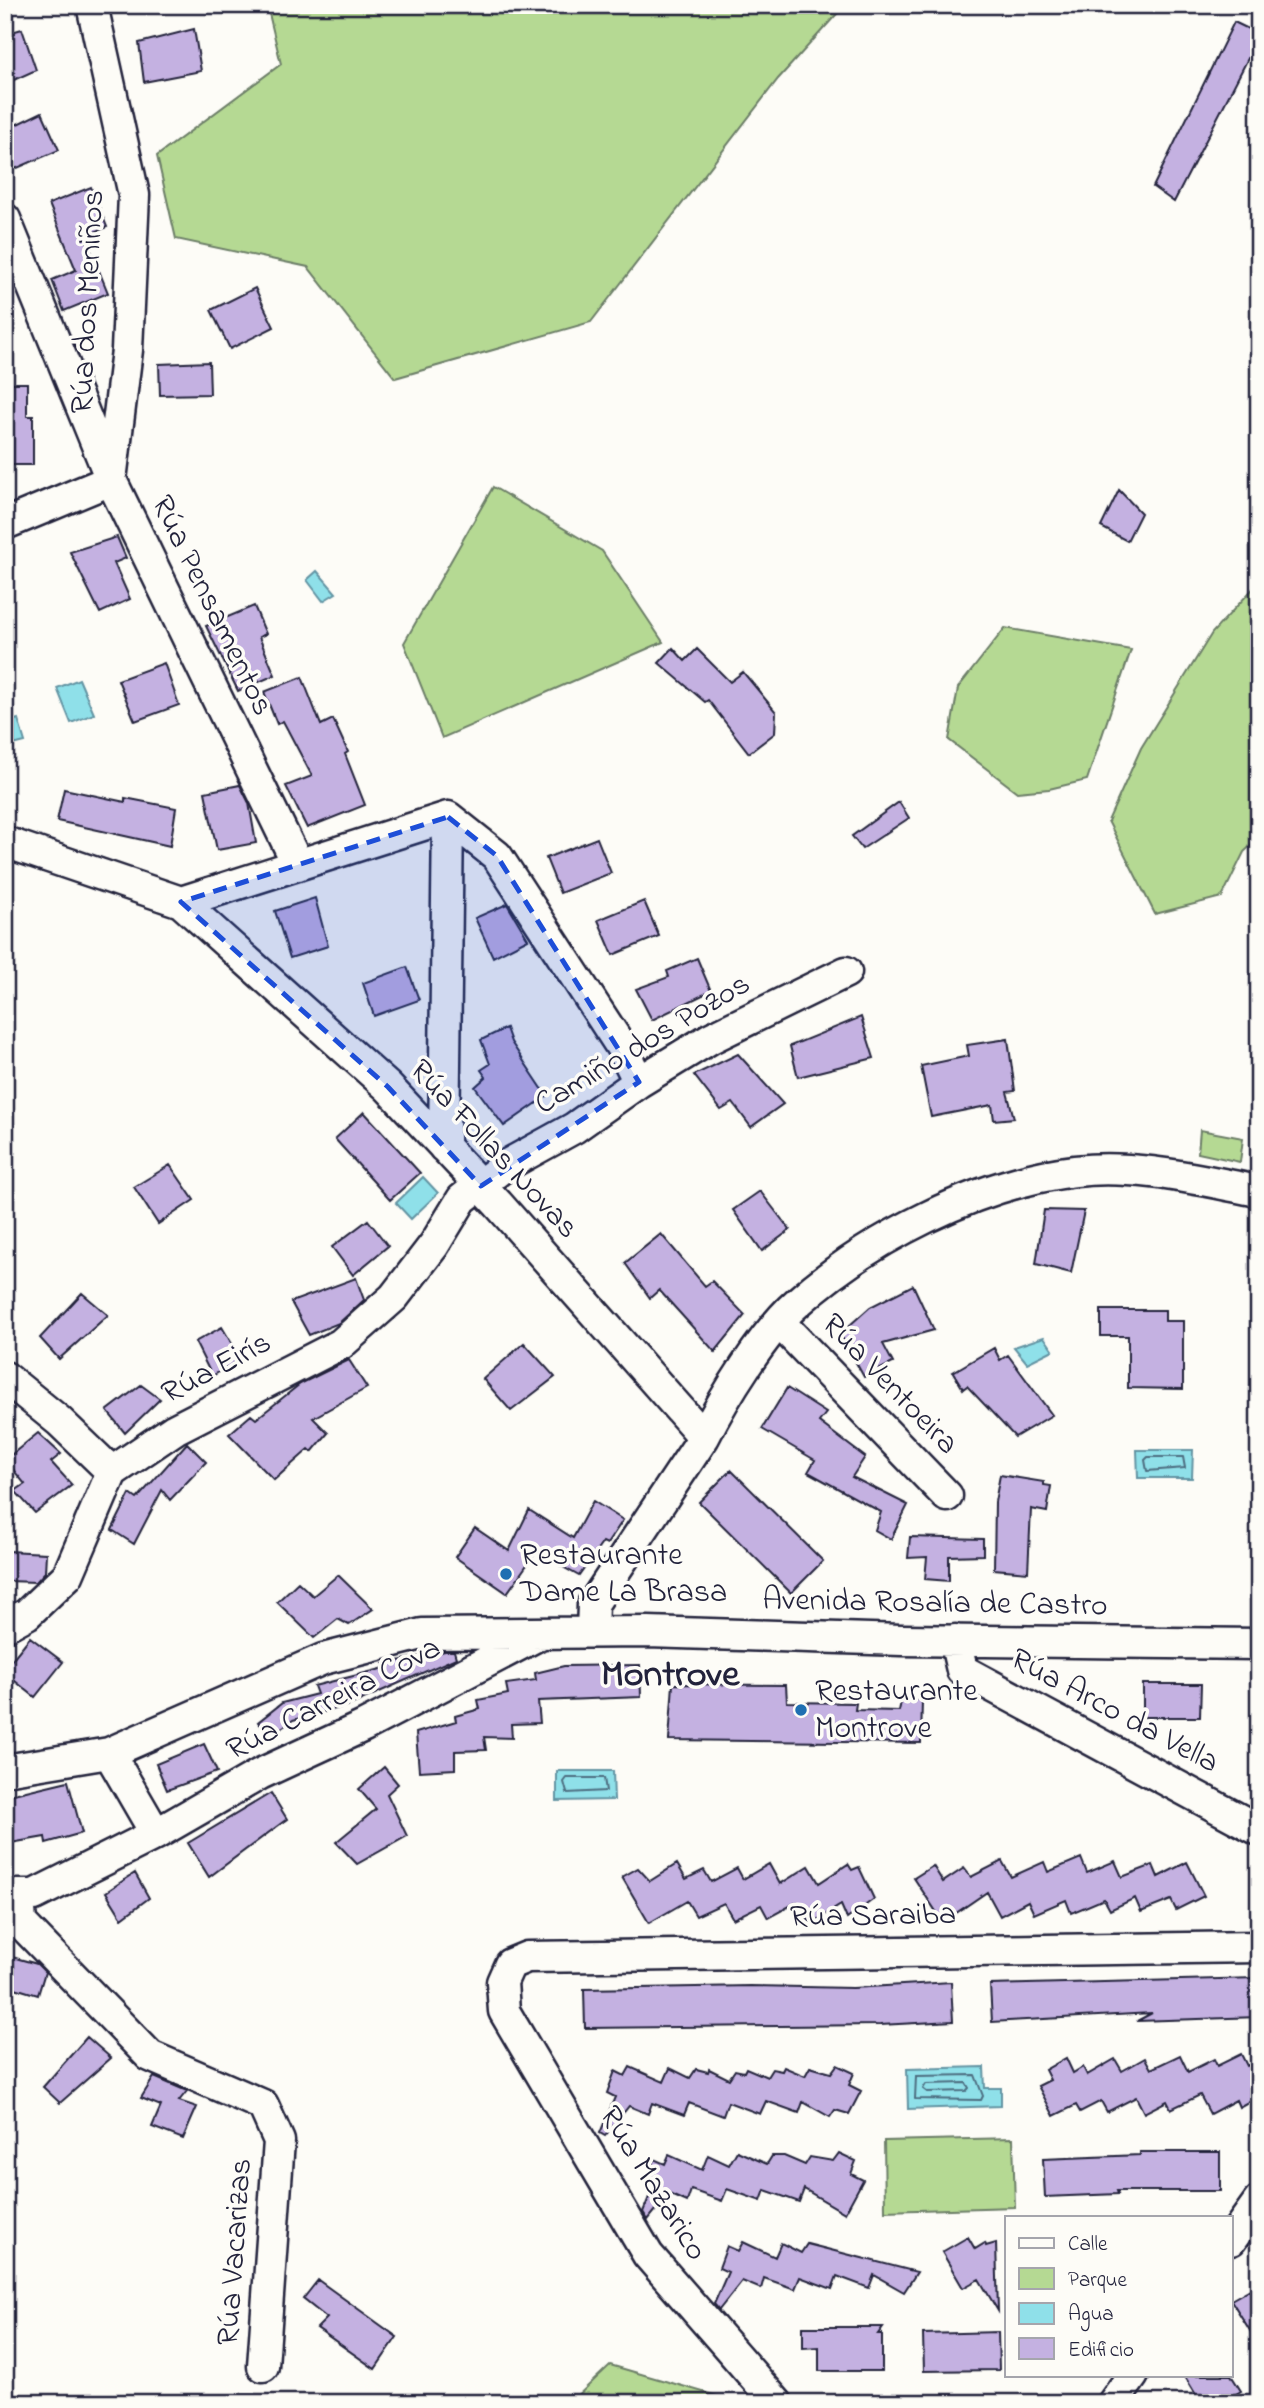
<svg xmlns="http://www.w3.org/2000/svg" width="1264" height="2408" viewBox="0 0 1264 2408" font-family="'Indie Flower',sans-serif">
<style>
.green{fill:#b5d993;stroke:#6c7e67;stroke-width:2}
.water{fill:#8fe0e9;stroke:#6394a3;stroke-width:2}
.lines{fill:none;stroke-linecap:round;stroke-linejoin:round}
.shore{stroke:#4e6e81;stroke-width:2}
.building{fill:#c4b1e1;stroke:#22223b;stroke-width:2}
.minor-casing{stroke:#22223b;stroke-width:35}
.minor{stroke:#fdfcf7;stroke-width:30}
.marked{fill:#1d4ed8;fill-opacity:0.2;stroke:#1d4ed8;stroke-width:5;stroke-dasharray:14 9;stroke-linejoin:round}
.poi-dot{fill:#1f6fb2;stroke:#fdfcf7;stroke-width:2.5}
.labels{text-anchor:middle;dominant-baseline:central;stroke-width:7;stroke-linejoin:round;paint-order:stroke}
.street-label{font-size:32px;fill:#22223b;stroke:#fdfcf7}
.poi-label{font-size:32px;fill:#22223b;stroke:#fdfcf7;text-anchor:start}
.district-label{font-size:38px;font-weight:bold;fill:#22223b;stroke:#fdfcf7}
</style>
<rect width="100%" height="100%" fill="#fdfcf7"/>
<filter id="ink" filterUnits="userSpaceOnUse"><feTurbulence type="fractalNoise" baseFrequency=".0143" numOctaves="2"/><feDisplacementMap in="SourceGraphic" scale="14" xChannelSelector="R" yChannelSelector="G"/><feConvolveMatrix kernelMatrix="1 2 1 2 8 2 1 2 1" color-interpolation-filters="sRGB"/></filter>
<g filter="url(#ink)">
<path class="green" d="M 267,5 L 845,5 L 778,79 L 591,322 L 395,378 L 308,267 L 176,239 L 157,156 L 281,64 Z
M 493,487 L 602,551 L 663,642 L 442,738 L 404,643 Z
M 1259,582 L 1259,838 L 1244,852 L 1222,897 L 1155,914 L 1108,821 L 1141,748 L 1212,633 Z
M 1005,628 L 1131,650 L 1087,780 L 1049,789 L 1017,792 L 949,740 L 958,688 Z
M 1200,1130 L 1243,1138 L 1240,1162 L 1198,1153 Z
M 1013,2138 L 1015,2207 L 885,2211 L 884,2141 Z
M 610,2365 L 731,2400 L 733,2403 L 570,2403 Z"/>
<path class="water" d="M 317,571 L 336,593 L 323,601 L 307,580 Z
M 79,679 L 94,714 L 71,723 L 57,688 Z
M 18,719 L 25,742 L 5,747 L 5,723 Z
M 423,1177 L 438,1193 L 411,1219 L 396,1203 Z
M 1044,1337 L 1053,1350 L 1027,1363 L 1014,1347 Z
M 1137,1450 L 1193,1450 L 1192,1478 L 1138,1478 Z
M 557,1771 L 613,1771 L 614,1800 L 557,1801 Z
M 984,2067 L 985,2088 L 1001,2088 L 1001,2106 L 908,2109 L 907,2069 Z"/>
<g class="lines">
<path class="shore" d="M 1148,1457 L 1183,1457 L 1185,1468 L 1147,1471 L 1145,1460 Z
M 567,1778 L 604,1778 L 606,1791 L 567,1793 L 564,1782 Z
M 975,2075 L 983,2096 L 981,2100 L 915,2099 L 916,2076 Z
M 966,2083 L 969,2088 L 966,2091 L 927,2092 L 923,2089 L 926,2084 Z"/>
</g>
<path class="building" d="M 1234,22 L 1259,34 L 1259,37 L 1174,202 L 1153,187 Z
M 22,29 L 36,70 L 5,84 L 5,34 Z
M 194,29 L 201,71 L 144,82 L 139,43 Z
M 42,112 L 59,150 L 15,169 L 5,148 L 5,130 Z
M 91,187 L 107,227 L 85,236 L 108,293 L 64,311 L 52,280 L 76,270 L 49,204 Z
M 255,288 L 274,327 L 230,349 L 211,310 Z
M 209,362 L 210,394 L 160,395 L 159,364 Z
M 8,383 L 27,383 L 27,416 L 33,416 L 33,465 L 5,465 Z
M 1119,490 L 1141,513 L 1127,541 L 1101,527 Z
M 117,537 L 126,558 L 114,563 L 130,599 L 100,613 L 70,552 Z
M 254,606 L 266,634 L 259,637 L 275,675 L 238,691 L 206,626 Z
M 673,648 L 685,661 L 697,649 L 730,682 L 743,672 L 776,712 L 775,733 L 749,753 L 708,700 L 705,702 L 659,663 Z
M 164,663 L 179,705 L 135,721 L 118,680 Z
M 302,677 L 321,725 L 333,719 L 348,752 L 345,754 L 365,805 L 307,828 L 286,786 L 312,776 L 283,721 L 277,724 L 264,692 Z
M 240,785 L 249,803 L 256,843 L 217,850 L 205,792 Z
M 64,789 L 125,802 L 125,798 L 176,808 L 170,846 L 57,821 Z
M 899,802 L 909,818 L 862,849 L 852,836 Z
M 597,838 L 611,873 L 560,893 L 546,858 Z
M 315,898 L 328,946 L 290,958 L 275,911 Z
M 644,901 L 659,936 L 613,955 L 598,920 Z
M 507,904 L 528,939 L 493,957 L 475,918 Z
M 697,958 L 711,991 L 652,1020 L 636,989 L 669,977 L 667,971 Z
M 407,967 L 419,1000 L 374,1016 L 363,983 Z
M 861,1017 L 874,1058 L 798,1077 L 790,1046 Z
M 506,1028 L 511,1042 L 547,1096 L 504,1126 L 475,1087 L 486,1077 L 481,1070 L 490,1064 L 481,1040 Z
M 1008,1039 L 1015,1091 L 1007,1092 L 1014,1118 L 994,1120 L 992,1105 L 931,1117 L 921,1066 L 969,1056 L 967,1045 Z
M 738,1054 L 783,1104 L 751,1127 L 733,1103 L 721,1110 L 694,1075 Z
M 364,1112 L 420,1173 L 390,1200 L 335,1139 Z
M 170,1165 L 194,1200 L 158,1224 L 134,1187 Z
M 760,1191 L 790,1230 L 762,1251 L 733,1210 Z
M 1044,1210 L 1084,1211 L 1071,1273 L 1036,1264 Z
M 368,1220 L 388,1246 L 353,1275 L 332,1247 Z
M 661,1234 L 705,1286 L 712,1281 L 745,1315 L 715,1352 L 659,1290 L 650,1298 L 625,1263 Z
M 356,1278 L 364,1300 L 339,1323 L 309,1335 L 291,1302 Z
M 913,1285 L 934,1330 L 883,1344 L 893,1363 L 864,1377 L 840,1334 L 870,1307 Z
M 82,1293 L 108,1315 L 59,1359 L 40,1338 Z
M 1101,1310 L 1165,1310 L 1165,1321 L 1183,1321 L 1183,1389 L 1128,1388 L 1128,1336 L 1101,1336 Z
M 222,1327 L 241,1359 L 212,1376 L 195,1342 Z
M 524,1343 L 555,1377 L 511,1411 L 483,1379 Z
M 994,1348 L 1000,1360 L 1008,1355 L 1052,1415 L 1015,1437 L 967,1386 L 963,1389 L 953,1372 Z
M 349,1360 L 367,1388 L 313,1418 L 328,1433 L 312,1452 L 309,1449 L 274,1480 L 229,1434 L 251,1415 L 256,1419 L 300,1384 Z
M 141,1385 L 160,1399 L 125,1433 L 107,1411 Z
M 787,1388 L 826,1413 L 819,1422 L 865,1457 L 852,1477 L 908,1505 L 891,1539 L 875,1530 L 881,1512 L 808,1472 L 815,1460 L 762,1429 Z
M 38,1433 L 61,1454 L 51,1462 L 72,1485 L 35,1513 L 15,1491 L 25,1484 L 5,1460 Z
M 187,1443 L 206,1462 L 170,1500 L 162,1490 L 134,1544 L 112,1530 L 130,1494 L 137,1499 Z
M 731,1470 L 823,1561 L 791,1593 L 699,1502 Z
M 1000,1475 L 1044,1482 L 1044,1485 L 1051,1486 L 1047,1512 L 1031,1509 L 1028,1572 L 994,1569 L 995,1502 Z
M 593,1501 L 623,1520 L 607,1544 L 603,1542 L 579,1576 L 536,1552 L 507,1593 L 455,1557 L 475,1528 L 509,1551 L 529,1510 L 573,1538 Z
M 910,1537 L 983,1539 L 983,1555 L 949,1556 L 949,1581 L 925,1579 L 927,1557 L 908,1558 Z
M 8,1551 L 46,1553 L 45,1572 L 36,1582 L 8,1581 Z
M 338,1575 L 373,1609 L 349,1625 L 338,1619 L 314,1638 L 277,1602 L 298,1582 L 313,1596 Z
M 30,1637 L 63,1662 L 35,1697 L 5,1673 L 5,1668 Z
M 445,1651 L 454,1651 L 456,1658 L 350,1705 L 293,1720 L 270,1736 L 258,1722 L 282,1703 L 317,1694 L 314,1686 L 385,1668 L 384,1664 Z
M 640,1665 L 641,1697 L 538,1701 L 540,1723 L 511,1724 L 512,1738 L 484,1737 L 486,1750 L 455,1751 L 455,1769 L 419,1771 L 416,1733 L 456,1721 L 455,1716 L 480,1709 L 478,1700 L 508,1694 L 506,1684 L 536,1680 L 535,1673 L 564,1666 Z
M 673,1684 L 786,1685 L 787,1702 L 856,1703 L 855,1710 L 899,1711 L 902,1697 L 922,1700 L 921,1743 L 669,1740 Z
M 1143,1684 L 1201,1684 L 1200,1717 L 1143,1717 Z
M 204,1744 L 217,1772 L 167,1790 L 156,1764 Z
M 384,1767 L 398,1784 L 387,1794 L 407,1836 L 357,1864 L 336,1842 L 376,1809 L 359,1789 Z
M 68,1781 L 82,1833 L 46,1843 L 45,1837 L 5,1844 L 5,1796 Z
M 271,1793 L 287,1819 L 209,1877 L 188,1843 Z
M 1081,1858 L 1087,1873 L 1115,1861 L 1122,1877 L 1153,1865 L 1158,1877 L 1187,1862 L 1204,1896 L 1176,1910 L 1171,1900 L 1141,1912 L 1135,1898 L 1110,1910 L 1104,1899 L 1071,1913 L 1066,1900 L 1034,1914 L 1028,1901 L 1000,1916 L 987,1892 L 943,1922 L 914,1878 L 933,1866 L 943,1882 L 964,1868 L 971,1877 L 1002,1861 L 1011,1877 L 1044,1862 L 1048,1872 Z
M 677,1864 L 686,1879 L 704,1870 L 711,1882 L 737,1868 L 743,1879 L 769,1864 L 780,1884 L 809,1866 L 819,1883 L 848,1864 L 852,1870 L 859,1867 L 874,1899 L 847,1919 L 841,1905 L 811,1924 L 797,1902 L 768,1918 L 761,1905 L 733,1919 L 724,1903 L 696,1916 L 687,1901 L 649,1923 L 622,1877 L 638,1868 L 650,1881 Z
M 135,1873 L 149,1898 L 122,1918 L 106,1892 Z
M 12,1957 L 37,1964 L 45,1972 L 38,1995 L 5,1985 Z
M 1257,1978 L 1259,2017 L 1137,2021 L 1152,2013 L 992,2022 L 990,1985 Z
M 951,1982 L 953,2021 L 880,2025 L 585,2028 L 584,1989 L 751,1986 L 853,1988 Z
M 87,2037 L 111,2058 L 60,2103 L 43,2087 Z
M 1241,2054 L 1247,2066 L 1259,2060 L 1259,2096 L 1239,2107 L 1236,2100 L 1210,2114 L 1200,2095 L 1171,2109 L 1167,2101 L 1144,2113 L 1136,2097 L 1107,2112 L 1101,2101 L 1080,2112 L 1076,2105 L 1054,2116 L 1038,2086 L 1050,2080 L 1045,2070 L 1066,2058 L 1073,2073 L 1083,2067 L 1087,2075 L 1115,2059 L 1122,2071 L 1145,2058 L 1151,2069 L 1180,2055 L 1188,2072 L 1214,2059 L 1217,2066 Z
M 837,2065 L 854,2073 L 849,2085 L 861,2091 L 849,2114 L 835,2110 L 830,2117 L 803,2102 L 799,2113 L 766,2101 L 760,2114 L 728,2102 L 723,2116 L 689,2103 L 684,2115 L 652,2103 L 648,2114 L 629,2106 L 605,2136 L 600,2133 L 615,2097 L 607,2093 L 615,2071 L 625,2076 L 630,2067 L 664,2082 L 670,2068 L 690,2078 L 696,2069 L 708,2072 L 709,2069 L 729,2079 L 735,2070 L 744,2072 L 746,2068 L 767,2077 L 772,2069 L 782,2071 L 784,2067 L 805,2076 L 810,2067 L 831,2073 Z
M 154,2077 L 187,2091 L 179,2101 L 197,2107 L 183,2139 L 152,2127 L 161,2106 L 141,2098 Z
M 737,2151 L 767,2164 L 772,2156 L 784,2156 L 805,2165 L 810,2157 L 833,2161 L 839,2153 L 856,2161 L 851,2174 L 863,2180 L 845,2213 L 804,2189 L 799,2202 L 765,2190 L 761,2201 L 727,2189 L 722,2201 L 691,2190 L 687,2202 L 669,2194 L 648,2220 L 643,2212 L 654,2185 L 646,2181 L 654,2159 L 665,2164 L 669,2155 L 702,2170 L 708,2155 L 729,2165 Z
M 1140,2152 L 1220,2152 L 1220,2191 L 1117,2191 L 1118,2194 L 1045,2197 L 1043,2159 L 1140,2155 Z
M 968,2237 L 975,2249 L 985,2243 L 986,2246 L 996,2243 L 998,2311 L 979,2279 L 963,2288 L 942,2252 Z
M 743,2242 L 775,2257 L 781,2243 L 801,2253 L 807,2244 L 917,2272 L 904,2292 L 874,2275 L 869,2288 L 837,2276 L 832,2289 L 800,2277 L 795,2289 L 764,2278 L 761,2289 L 742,2281 L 719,2310 L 714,2304 L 728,2272 L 719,2268 L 727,2246 L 738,2251 Z
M 318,2280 L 397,2337 L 375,2369 L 317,2328 L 327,2318 L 303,2299 Z
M 1259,2284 L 1259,2345 L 1231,2300 Z
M 803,2327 L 883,2327 L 878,2334 L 882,2334 L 882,2371 L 819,2371 L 819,2347 L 803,2348 Z
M 998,2332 L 999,2370 L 924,2371 L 923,2334 Z
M 1184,2375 L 1231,2375 L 1241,2391 L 1221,2403 L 1201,2403 Z"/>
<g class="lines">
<defs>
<path id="minor" d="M 92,5 L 134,195 L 127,350 L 111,480
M 5,219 L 110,477
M 5,524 L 111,480 L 298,865
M 5,842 L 181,902 L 388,1087 L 498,1204 L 704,1437 L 593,1604 L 592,1631
M 181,902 L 448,817 L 497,856 L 622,1048 L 639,1082
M 444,1147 L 448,817
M 780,1323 L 947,1496
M 5,1377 L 59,1421 L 112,1472
M 704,1437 C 724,1397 764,1332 797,1303 C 868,1239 980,1182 1075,1171 C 1137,1164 1199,1180 1259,1191
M 5,1626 L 27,1614 L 68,1575 L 112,1472 L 175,1429 L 341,1344 L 394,1297 L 434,1245 L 462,1199 L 503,1167 L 574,1128 L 639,1082 L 711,1038 L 846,972
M 955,1640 L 962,1670 L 1259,1830
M 109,1753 L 156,1834
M 5,1770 L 109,1753 L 323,1659 L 422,1634 L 648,1632 L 902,1640 L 1259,1644
M 5,1895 L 34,1895 L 156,1834 L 260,1774 L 364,1726 L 540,1634
M 19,1895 L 21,1923 L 150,2056 L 263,2105 L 279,2141 L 263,2366
M 1231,2240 L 1259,2201
M 777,2403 L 648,2255 L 504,2011 L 502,1982 L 510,1964 L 527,1957 L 1259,1947
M 1113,2403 L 1133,2375"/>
</defs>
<use href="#minor" class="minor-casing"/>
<use href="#minor" class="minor"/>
</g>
</g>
<path class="marked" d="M 448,817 L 497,856 L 639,1082 L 481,1186 L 388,1087 L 181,902 Z"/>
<g class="poi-dot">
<circle cx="506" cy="1574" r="7"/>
<circle cx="801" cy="1710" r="7"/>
</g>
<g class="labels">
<g class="street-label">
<text transform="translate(89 302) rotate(-87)">Rúa dos Meniños</text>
<text transform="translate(211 606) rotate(64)">Rúa Pensamentos</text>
<text transform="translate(643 1045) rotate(-31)">Camiño dos Pozos</text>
<text transform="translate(493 1150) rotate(47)">Rúa Follas Novas</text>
<text transform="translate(217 1369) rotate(-28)">Rúa Eirís</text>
<text transform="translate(889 1385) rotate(46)">Rúa Ventoeira</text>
<text transform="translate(935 1604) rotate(1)">Avenida Rosalía de Castro</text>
<text transform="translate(334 1700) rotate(-27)">Rúa Carreira Cova</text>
<text transform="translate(1114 1712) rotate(28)">Rúa Arco da Vella</text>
<text transform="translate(873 1917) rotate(-1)">Rúa Saraiba</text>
<text transform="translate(652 2184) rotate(58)">Rúa Mazarico</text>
<text transform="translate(236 2252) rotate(-86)">Rúa Vacarizas</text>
</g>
<g class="poi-label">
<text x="520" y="1556">Restaurante<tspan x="520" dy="37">Dame La Brasa</tspan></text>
<text x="815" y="1692">Restaurante<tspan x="815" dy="37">Montrove</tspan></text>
</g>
<g class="district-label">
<text x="670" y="1676">Montrove</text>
</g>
</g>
<rect width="1264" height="2408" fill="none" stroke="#fdfcf7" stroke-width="28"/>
<rect x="14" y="14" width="1236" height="2380" fill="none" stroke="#22223b" stroke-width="2.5" filter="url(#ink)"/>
<rect x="1005" y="2216" width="228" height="161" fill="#fdfcf7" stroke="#a5a5ac" stroke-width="2"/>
<rect x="1019" y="2238" width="35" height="10" fill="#fdfcf7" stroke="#a5a5ac" stroke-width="2"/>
<text x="1068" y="2250" font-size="21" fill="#22223b">Calle</text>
<rect x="1019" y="2268" width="35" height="21" fill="#b5d993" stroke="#a5a5ac" stroke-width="2"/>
<text x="1068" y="2286" font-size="21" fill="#22223b">Parque</text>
<rect x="1019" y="2303" width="35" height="21" fill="#8fe0e9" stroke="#a5a5ac" stroke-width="2"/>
<text x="1068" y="2320" font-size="21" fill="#22223b">Agua</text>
<rect x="1019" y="2338" width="35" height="21" fill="#c4b1e1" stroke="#a5a5ac" stroke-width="2"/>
<text x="1068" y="2356" font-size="21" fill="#22223b">Edificio</text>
</svg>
